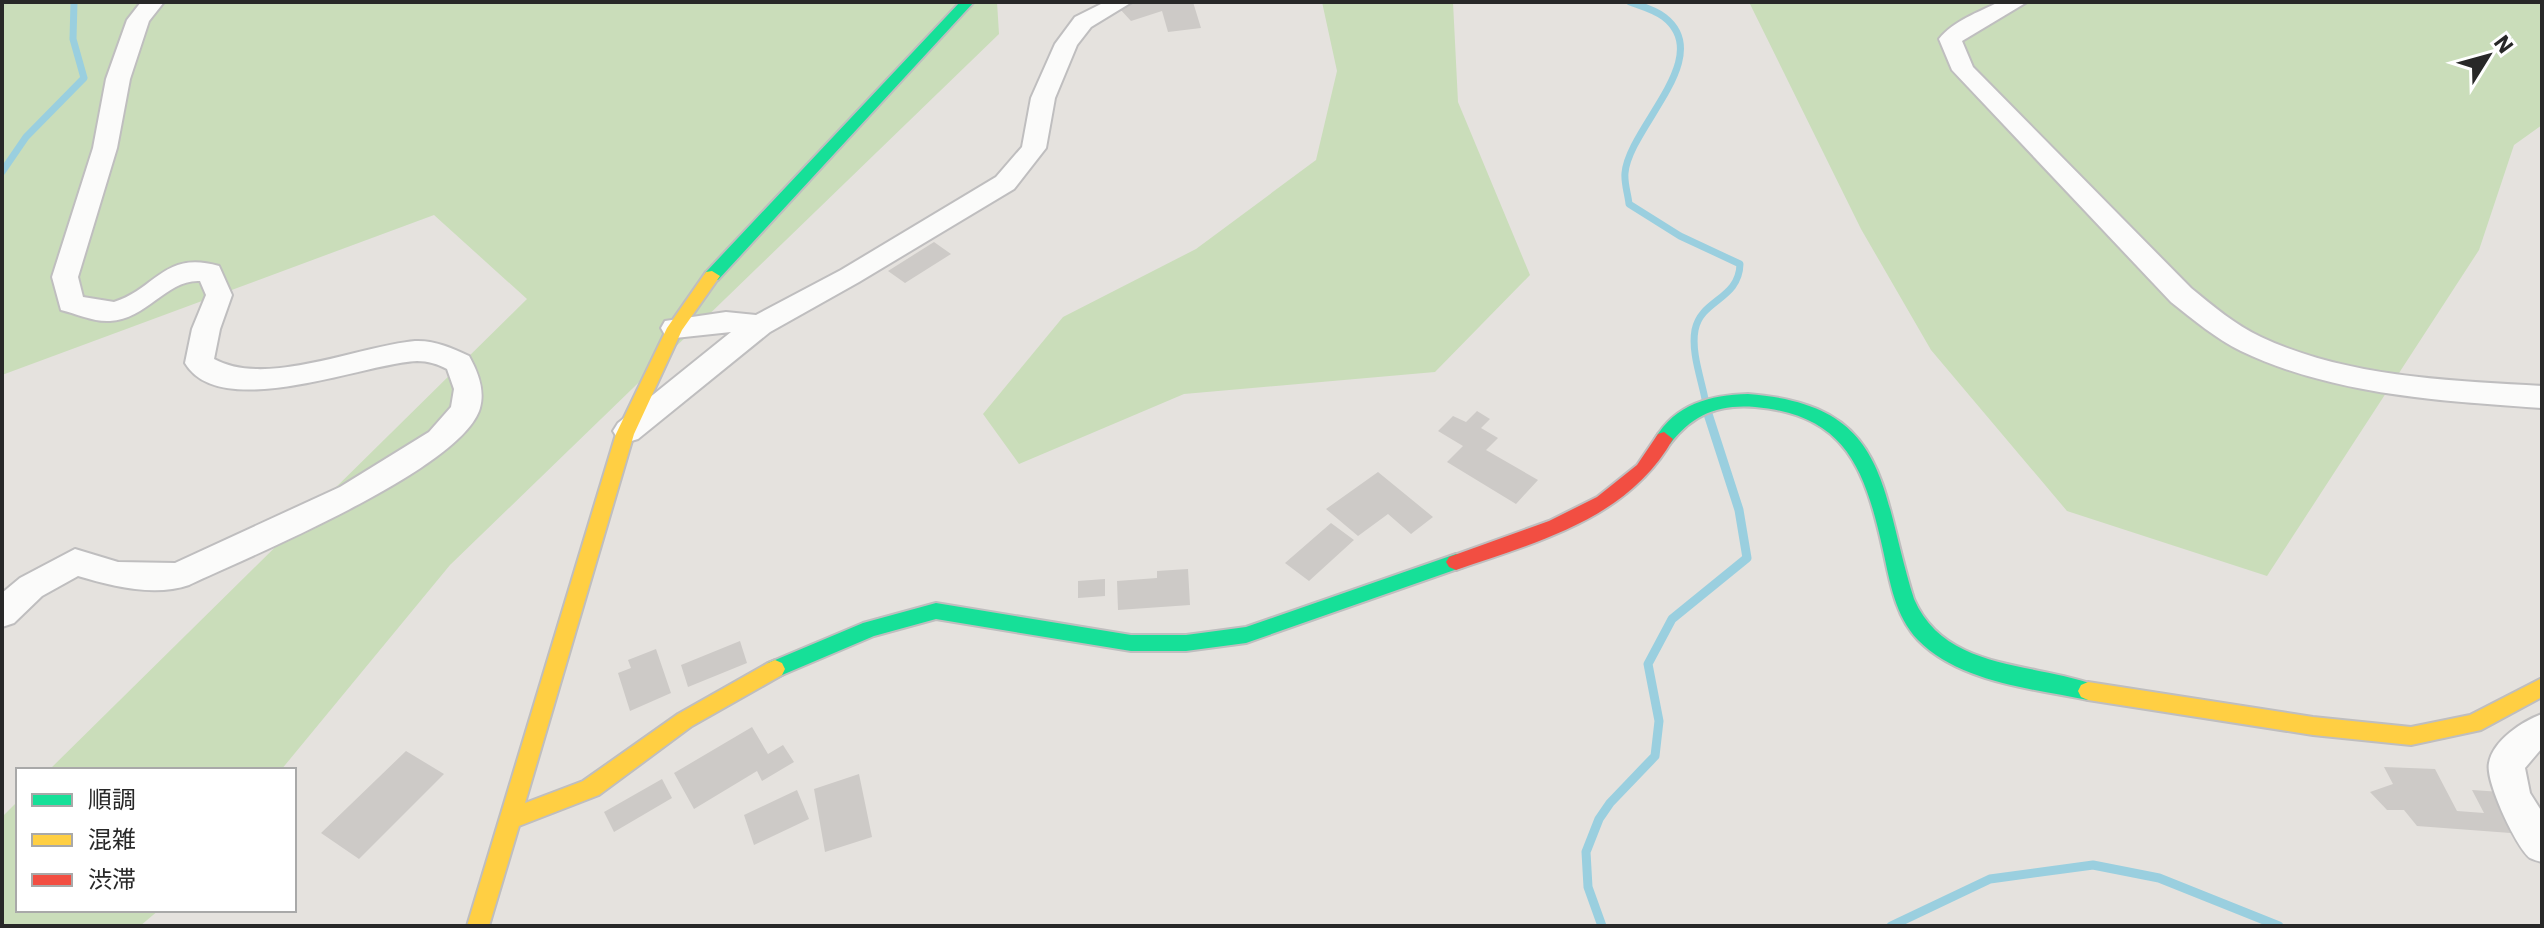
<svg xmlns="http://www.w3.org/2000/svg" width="2544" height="928" viewBox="0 0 2544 928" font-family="'IBM Plex Sans','Noto Sans JP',sans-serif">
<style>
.green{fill:#caddba}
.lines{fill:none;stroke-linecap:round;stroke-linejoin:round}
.stream-far1{stroke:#9acfdf;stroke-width:7}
.stream{stroke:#9acfdf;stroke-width:9}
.building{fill:#cdcac7}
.street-casing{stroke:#bfbebf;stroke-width:4}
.fast-casing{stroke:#bfbebf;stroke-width:4}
.slow-casing{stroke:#bfbebf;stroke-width:4}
.jam-casing{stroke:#bfbebf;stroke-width:4}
.street{fill:#fbfbfa;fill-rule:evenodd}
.fast{fill:#16e098;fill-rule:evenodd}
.slow{fill:#ffcf43;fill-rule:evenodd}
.jam{fill:#f24e42;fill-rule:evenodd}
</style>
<rect width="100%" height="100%" fill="#e5e2de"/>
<path class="green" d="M 2,2 L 997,2 L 999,34 L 450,565 L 281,770 L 49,770 L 527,299 L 434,215 L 2,375 Z
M 1322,2 L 1453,2 L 1458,102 L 1530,275 L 1435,372 L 1184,394 L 1019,464 L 983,414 L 1063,317 L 1196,249 L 1316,160 L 1337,71 Z
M 1749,2 L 2542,2 L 2542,125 L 2514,145 L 2479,250 L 2267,576 L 2067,511 L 1931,350 L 1861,229 Z
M 18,801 L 18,910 L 159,910 L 140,926 L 2,926 L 2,817 Z"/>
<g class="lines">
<path class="stream-far1" d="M 1630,2 C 1641,6 1655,10 1664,17 C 1716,57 1629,127 1625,173 C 1624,183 1628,194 1629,204 L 1680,236 L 1740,264 C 1739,300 1701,299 1695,330 C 1691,352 1701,378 1705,399
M 2,172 L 26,137 L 84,78 L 73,39 L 74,2"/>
<path class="stream" d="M 1602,926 L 1588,887 L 1586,852 L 1599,819 L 1610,803 L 1655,756 L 1659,721 L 1648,664 L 1672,619 L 1747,558 L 1739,510 L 1708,414
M 1891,926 L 1990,879 L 2093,865 L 2159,878 L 2279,926"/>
</g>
<path class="building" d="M 1138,2 L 1193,2 L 1201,28 L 1168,32 L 1162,11 L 1131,21 L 1119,8 Z
M 934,242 L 951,254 L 905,283 L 888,271 Z
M 1477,411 L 1490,419 L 1481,428 L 1498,438 L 1486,450 L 1538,480 L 1516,504 L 1447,462 L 1463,446 L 1438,431 L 1453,416 L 1466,422 Z
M 1378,472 L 1433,517 L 1411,534 L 1388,514 L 1358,536 L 1326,509 Z
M 1331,523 L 1354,540 L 1309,581 L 1285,563 Z
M 1188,569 L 1190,605 L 1118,610 L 1117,581 L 1157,578 L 1157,571 Z
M 1105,579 L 1105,596 L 1078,598 L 1078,581 Z
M 740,641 L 747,663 L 688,687 L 681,665 Z
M 656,649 L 671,693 L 630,711 L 618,673 L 631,668 L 628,660 Z
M 752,727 L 768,754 L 783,745 L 794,762 L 762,781 L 757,771 L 694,809 L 674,773 Z
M 406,751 L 444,774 L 359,859 L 321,833 Z
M 2384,767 L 2435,769 L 2457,811 L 2484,813 L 2472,790 L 2501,792 L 2524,834 L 2417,826 L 2404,810 L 2387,810 L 2370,792 L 2393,784 Z
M 859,774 L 872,837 L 825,852 L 814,789 Z
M 662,779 L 672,798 L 614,832 L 604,812 Z
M 797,790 L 809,819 L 754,845 L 744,815 Z"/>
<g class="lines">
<defs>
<path id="street" d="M 141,2 L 164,2 L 149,21 L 130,79 L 117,148 L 78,277 L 83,297 L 114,302 C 156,289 164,250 219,266 L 232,295 L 220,329 L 214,359 C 267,388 358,346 415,341 C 434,340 452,348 469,356 C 478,372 485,390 480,408 C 463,469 248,557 189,585 C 154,597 112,586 78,576 L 42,596 L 14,623 L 2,627 L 2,593 L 20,578 L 75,549 L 118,562 L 175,563 L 340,487 L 429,432 L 451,407 L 454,389 L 447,369 C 438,364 428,361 417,361 C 365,363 220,423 185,363 L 192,329 L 206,295 L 200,281 C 167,279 147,319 110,321 C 94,322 77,314 61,310 L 52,277 L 93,148 L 106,79 L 127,20 Z
M 1105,2 L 1132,2 L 1091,27 L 1077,45 L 1055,98 L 1046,148 L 1014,189 L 859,282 L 770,332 L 638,439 L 628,442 L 618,439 L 613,431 L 618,423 L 731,332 L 675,338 L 665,335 L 661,328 L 665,321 L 726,312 L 756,315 L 841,270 L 996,177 L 1022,147 L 1031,98 L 1055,44 L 1075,17 Z
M 1999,2 L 2027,2 L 1962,41 L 1973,67 L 2191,288 C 2213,306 2234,324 2261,337 C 2346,377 2450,381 2542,386 L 2542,408 C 2442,401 2333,395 2241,351 C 2215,338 2194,320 2171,302 L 1952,70 L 1939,39 C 1953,21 1979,12 1999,2 Z
M 2542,714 L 2542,748 L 2525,768 L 2530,793 L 2542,812 L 2542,862 C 2538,861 2534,860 2530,858 C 2516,847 2485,781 2489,763 C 2493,740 2523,721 2542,714 Z"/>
<path id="fast" d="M 960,2 L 974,2 L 718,280 L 706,280 L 704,276 L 706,272 Z
M 1748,394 C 1892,405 1879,489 1914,599 C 1945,671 2033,662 2095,685 L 2098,691 L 2095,697 L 2088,700 C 2033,689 1959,682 1918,640 C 1895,616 1890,582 1883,550 C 1865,469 1846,415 1755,407 C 1718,404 1692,415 1670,444 L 1658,444 L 1655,439 C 1675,404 1710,395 1748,394 Z
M 1456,554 L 1463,557 L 1466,562 L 1463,567 L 1246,643 L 1186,651 L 1131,651 L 936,619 L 874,636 L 775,678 L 768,675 L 765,669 L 768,663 L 863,623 L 936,603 L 1131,635 L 1186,635 L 1246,627 Z"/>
<path id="slow" d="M 712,271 L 720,276 L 682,330 L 634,434 L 525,803 L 583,781 L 678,714 L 768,663 L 775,660 L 782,663 L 785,669 L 782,675 L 692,726 L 599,795 L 519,826 L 489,926 L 467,926 L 616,434 L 667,328 L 706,272 Z
M 2542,678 L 2542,697 L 2481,730 L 2411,745 L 2313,735 L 2088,700 L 2081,697 L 2078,691 L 2081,685 L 2088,682 L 2313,717 L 2411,727 L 2470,715 Z"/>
<path id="jam" d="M 1664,432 L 1673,439 C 1628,519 1537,542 1456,570 L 1449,567 L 1446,562 L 1449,557 L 1549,521 L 1597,497 L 1637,465 L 1658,434 Z"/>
</defs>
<use href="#street" class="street-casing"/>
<use href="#fast" class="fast-casing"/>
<use href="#slow" class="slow-casing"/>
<use href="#jam" class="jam-casing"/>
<use href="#street" class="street"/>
<use href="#fast" class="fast"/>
<use href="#slow" class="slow"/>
<use href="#jam" class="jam"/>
</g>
<rect width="2544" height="928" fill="none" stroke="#282828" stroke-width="8"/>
<rect x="16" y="768" width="280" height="144" fill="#ffffff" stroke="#a9a9a9" stroke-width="2"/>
<rect x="32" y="794" width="40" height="12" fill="#16e098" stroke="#a9a9a9" stroke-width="2"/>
<text x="88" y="808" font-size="24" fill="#282828">順調</text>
<rect x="32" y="834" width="40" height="12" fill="#ffcf43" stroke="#a9a9a9" stroke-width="2"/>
<text x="88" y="848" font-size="24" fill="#282828">混雑</text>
<rect x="32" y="874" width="40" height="12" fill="#f24e42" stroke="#a9a9a9" stroke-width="2"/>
<text x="88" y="888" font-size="24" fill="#282828">渋滞</text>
<g transform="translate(2488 56) rotate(53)" stroke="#ffffff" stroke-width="6" paint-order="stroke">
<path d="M0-6L14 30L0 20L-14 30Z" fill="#282828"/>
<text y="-12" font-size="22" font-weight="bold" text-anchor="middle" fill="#282828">N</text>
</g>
</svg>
